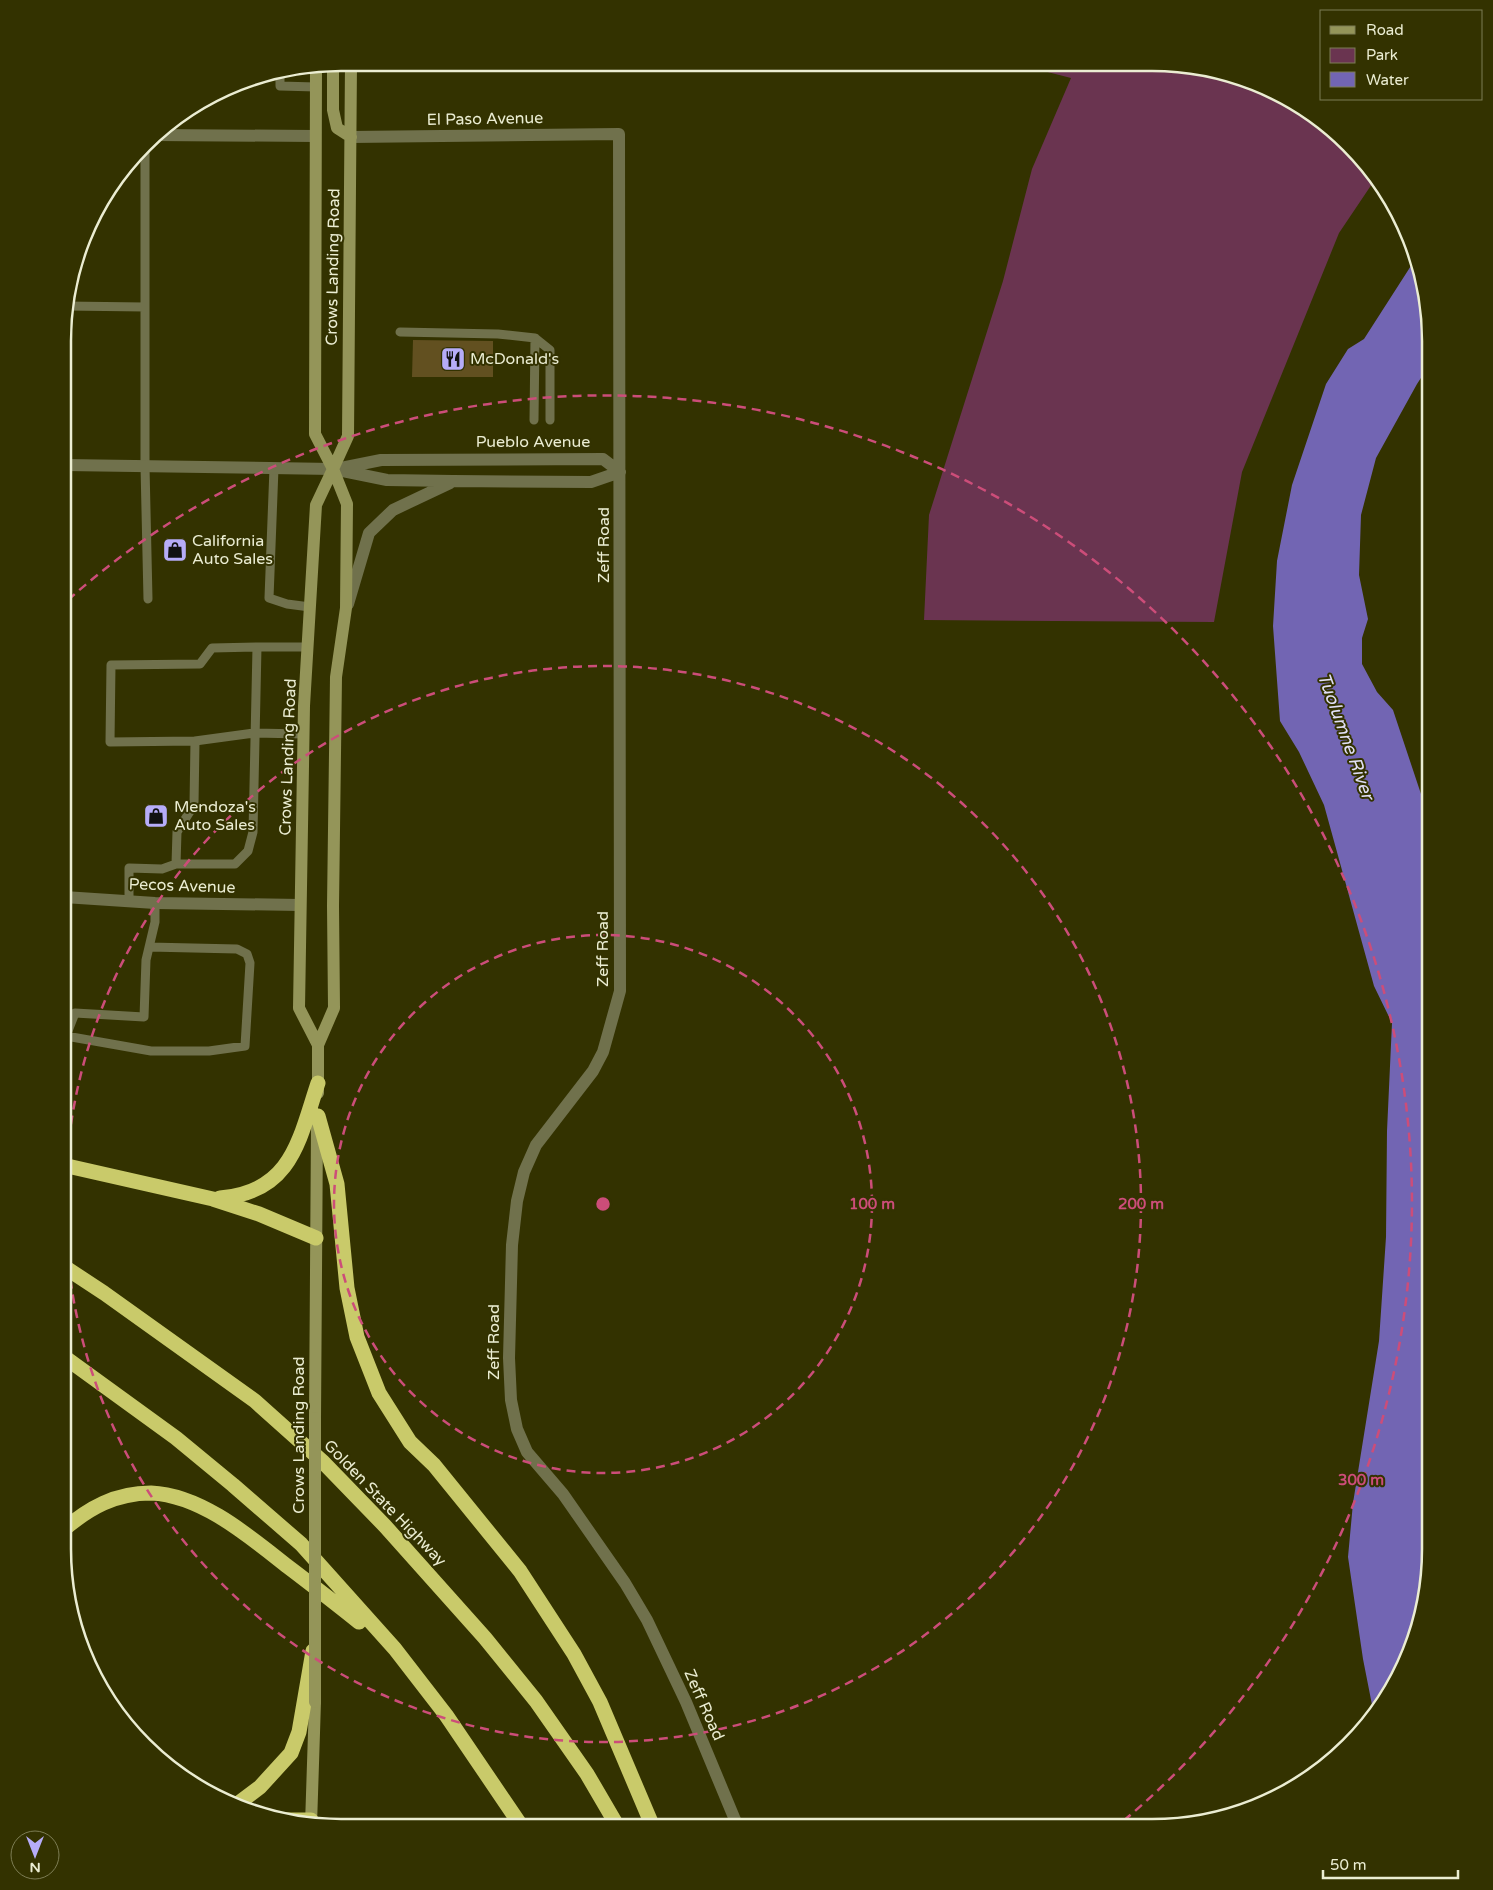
<svg xmlns="http://www.w3.org/2000/svg" width="1493" height="1890" viewBox="0 0 1493 1890" font-family="'Varela Round',sans-serif">
<style>
.green{fill:#6a3450}
.water{fill:#7265b3}
.building{fill:#625020}
.lines{fill:none;stroke-linecap:round;stroke-linejoin:round}
.service{stroke:#70714c;stroke-width:9}
.minor{stroke:#70714c;stroke-width:12}
.secondary{stroke:#949559;stroke-width:12}
.motorway{stroke:#c9ca6a;stroke-width:15}
.secondary-bridge{stroke:#949559;stroke-width:12}
.ring{fill:none;stroke:#cc4d79;stroke-width:2.5;stroke-dasharray:9 6}
.labels{text-anchor:middle;dominant-baseline:central;stroke-width:4;stroke-linejoin:round;paint-order:stroke}
.street-label{font-size:16px;fill:#ebedd2;stroke:#333200}
.poi-label{font-size:16px;fill:#ebedd2;stroke:#333200;text-anchor:start}
.water-label{font-size:18px;font-style:italic;fill:#e1dff6;stroke:#333200}
.rim{fill:none;stroke:#ebedd2;stroke-width:2.5}
.centre{fill:#cc4d79;stroke:#333200;stroke-width:2.5}
.ring-label{font-size:15px;text-anchor:middle;font-weight:bold;fill:#cc4d79;stroke:#333200;stroke-width:4;stroke-linejoin:round;paint-order:stroke}
</style>
<rect width="100%" height="100%" fill="#333200"/>
<path class="green" d="M 916,64 L 1188,65 L 1258,84 L 1307,110 L 1361,157 L 1376,178 L 1339,233 L 1242,472 L 1214,622 L 924,620 L 929,515 L 1003,281 L 1032,169 L 1071,78 L 1020,65 Z"/>
<path class="water" d="M 1416,258 L 1421,269 L 1430,341 L 1430,364 L 1417,384 L 1376,458 L 1361,515 L 1359,575 L 1368,619 L 1362,638 L 1362,664 L 1377,692 L 1393,710 L 1430,821 L 1430,1567 L 1416,1638 L 1384,1703 L 1374,1715 L 1363,1659 L 1348,1557 L 1353,1503 L 1379,1341 L 1386,1237 L 1387,1131 L 1392,1023 L 1374,986 L 1324,805 L 1299,752 L 1280,721 L 1273,626 L 1277,561 L 1292,485 L 1326,384 L 1348,349 L 1364,339 Z"/>
<path class="building" d="M 413,340 L 493,341 L 493,377 L 412,377 Z"/>
<g class="lines">
<path class="service" d="M 280,73 L 280,86 L 316,87
M 145,147 L 145,466 L 148,599
M 65,306 L 145,307
M 400,332 L 498,334 L 535,338 L 534,420
M 535,338 L 550,350 L 550,420
M 274,468 L 269,598 L 287,604 L 310,607
M 257,647 L 308,647
M 195,741 L 254,733 L 304,734
M 129,902 L 129,868 L 162,869 L 176,864 L 177,832 L 194,805 L 195,741 L 110,742 L 111,665 L 200,664 L 212,648 L 257,647 L 253,832 L 248,851 L 235,864 L 176,864
M 149,947 L 237,949 L 247,954 L 250,963 L 245,1046 L 209,1051 L 151,1051 L 66,1036 L 75,1013 L 144,1017 L 146,960 L 155,922 L 155,903"/>
<path class="minor" d="M 155,135 L 315,136
M 351,137 L 619,134 L 620,991 L 603,1052 L 593,1071 L 536,1145 L 524,1172 L 517,1201 L 512,1245 L 509,1358 L 511,1400 L 517,1429 L 527,1452 L 563,1494 L 625,1583 L 647,1620 L 686,1702 L 738,1827
M 65,465 L 333,469 L 387,480 L 453,481 L 591,482 L 620,472
M 341,468 L 381,460 L 603,459 L 620,472
M 348,604 L 369,533 L 393,510 L 450,483
M 64,897 L 155,903 L 300,905"/>
<path class="secondary" d="M 333,64 L 333,110 L 337,128 L 351,137
M 316,67 L 315,434 L 333,469 L 316,505 L 304,706 L 299,1008 L 318,1045
M 318,1093 L 318,1045 L 334,1008 L 333,906 L 336,677 L 346,608 L 347,504 L 333,469 L 348,436 L 351,63
M 315,1418 L 317,1126
M 311,1825 L 315,1702"/>
<path class="motorway" d="M 318,1116 L 337,1184 L 347,1288 L 357,1337 L 379,1393 L 410,1442 L 434,1465 L 520,1571 L 574,1654 L 600,1702 L 653,1827
M 63,1165 L 213,1199 L 259,1214 L 316,1238
M 220,1198 C 292,1192 299,1140 318,1083
M 63,1266 L 104,1293 L 255,1401 L 322,1461 L 385,1526 L 485,1638 L 536,1701 L 587,1774 L 618,1827
M 63,1356 L 176,1438 L 233,1485 L 301,1544 L 395,1649 L 446,1715 L 522,1827
M 63,1530 C 89,1508 115,1493 151,1493 C 201,1495 249,1536 287,1566 C 311,1584 335,1603 359,1622
M 236,1805 L 260,1787 L 291,1753 L 299,1732 L 313,1651
M 286,1820 L 311,1820"/>
<path class="secondary-bridge" d="M 315,1418 L 315,1702"/>
</g>
<g class="ring">
<circle cx="603" cy="1204" r="269"/>
<circle cx="603" cy="1204" r="538"/>
<path d="M68 600A807 807 0 1 1 1116 1827"/>
</g>
<defs>
<symbol id="restaurant-square" viewBox="-11 -11 22 22"><rect x="-9" y="-9" width="18" height="18" rx="4" fill="#b6acf8" stroke="#333200"/><path d="M-5-6h1v4h1v-4h1v4h1v-4h1v5L-1.5 .5V6h-2V.5L-5-1ZM5-6V6H3V1.5H1.5Q1.5-4 5-6Z" fill="#111"/></symbol>
<symbol id="shop-square" viewBox="-11 -11 22 22"><rect x="-9" y="-9" width="18" height="18" rx="4" fill="#b6acf8" stroke="#333200"/><path d="M-5-2.5h2.3a2.7 3.5 0 0 1 5.4 0H5L5.5 6h-11ZM-1.5-2.5h3a1.5 2.3 0 0 0-3 0Z" fill="#111"/></symbol>
</defs>
<g fill-rule="evenodd">
<use href="#restaurant-square" x="439" y="345" width="28" height="28"/>
<use href="#shop-square" x="161" y="536" width="28" height="28"/>
<use href="#shop-square" x="142" y="802" width="28" height="28"/>
</g>
<g class="labels">
<g class="street-label">
<text transform="translate(485 119) rotate(-1)">El Paso Avenue</text>
<text transform="translate(333 267) rotate(-89)">Crows Landing Road</text>
<text x="533" y="442">Pueblo Avenue</text>
<text transform="translate(604 545) rotate(-90)">Zeff Road</text>
<text transform="translate(288 757) rotate(-88)">Crows Landing Road</text>
<text transform="translate(182 886) rotate(2)">Pecos Avenue</text>
<text transform="translate(603 949) rotate(-90)">Zeff Road</text>
<text transform="translate(494 1342) rotate(-90)">Zeff Road</text>
<text transform="translate(299 1435) rotate(-90)">Crows Landing Road</text>
<text transform="translate(385 1503) rotate(46)">Golden State Highway</text>
<text transform="translate(704 1705) rotate(66)">Zeff Road</text>
</g>
<g class="poi-label">
<text x="470" y="359">McDonald's</text>
<text x="192" y="541">California<tspan x="192" dy="18">Auto Sales</tspan></text>
<text x="174" y="807">Mendoza's<tspan x="174" dy="18">Auto Sales</tspan></text>
</g>
<g class="water-label">
<text transform="translate(1346 736) rotate(70)">Tuolumne River</text>
</g>
</g>
<path d="M0 0H1493V1890H0ZM341 71H1152A270 270 0 0 1 1422 341V1549A270 270 0 0 1 1152 1819H341A270 270 0 0 1 71 1549V341A270 270 0 0 1 341 71Z" fill="#333200" fill-rule="evenodd"/>
<path class="rim" d="M341 71H1152A270 270 0 0 1 1422 341V1549A270 270 0 0 1 1152 1819H341A270 270 0 0 1 71 1549V341A270 270 0 0 1 341 71Z"/>
<circle cx="603" cy="1204" r="8" class="centre"/>
<g class="ring-label">
<text x="872" y="1209">100 m</text>
<text x="1141" y="1209">200 m</text>
<text x="1361" y="1485">300 m</text>
</g>
<rect x="1320" y="10" width="162" height="90" fill="#333200" stroke="#7d7d54"/>
<rect x="1330" y="26" width="25" height="8" fill="#949559" stroke="#7d7d54"/>
<text x="1366" y="35" font-size="15" fill="#ebedd2">Road</text>
<rect x="1330" y="48" width="25" height="15" fill="#6a3450" stroke="#7d7d54"/>
<text x="1366" y="60" font-size="15" fill="#ebedd2">Park</text>
<rect x="1330" y="72" width="25" height="15" fill="#7265b3" stroke="#7d7d54"/>
<text x="1366" y="85" font-size="15" fill="#ebedd2">Water</text>
<g transform="translate(35 1855) rotate(180)"><circle r="24" fill="#333200" stroke="#7d7d54"/>
<path d="M0-4L9 19L0 12L-9 19Z" fill="#b6acf8"/>
<text y="-8" font-size="14" font-weight="bold" text-anchor="middle" fill="#ebedd2">N</text>
</g>
<path d="M1323 1870v8h135v-8" fill="none" stroke="#ebedd2" stroke-width="2.5"/>
<text x="1330" y="1870" font-size="15" fill="#ebedd2" stroke="#333200" stroke-width="4" paint-order="stroke">50 m</text>
</svg>
